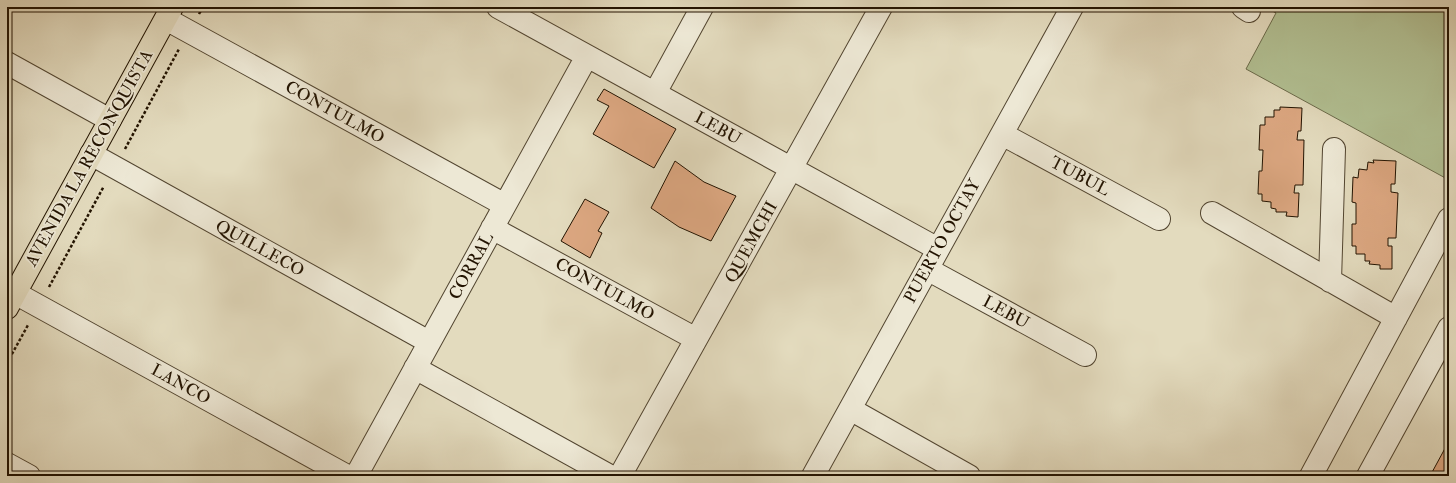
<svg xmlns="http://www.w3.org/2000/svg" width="1456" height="483" viewBox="0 0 1456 483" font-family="'IM FELL Double Pica',serif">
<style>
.grass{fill:#b2c093;stroke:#6a6a4a}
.building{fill:#dda882;stroke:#221301}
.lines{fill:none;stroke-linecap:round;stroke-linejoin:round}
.minor-casing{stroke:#524530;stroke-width:24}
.major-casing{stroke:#221301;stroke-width:24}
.path{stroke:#221301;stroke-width:2.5;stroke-dasharray:3 2;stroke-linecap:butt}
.minor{stroke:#ede8d5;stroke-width:22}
.major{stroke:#e3dbbe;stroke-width:22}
.labels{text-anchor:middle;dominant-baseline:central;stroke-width:3.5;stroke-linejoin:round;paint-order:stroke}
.street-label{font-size:17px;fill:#221301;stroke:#ede8d5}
</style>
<rect width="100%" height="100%" fill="#e3dbbe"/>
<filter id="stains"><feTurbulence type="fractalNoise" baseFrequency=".005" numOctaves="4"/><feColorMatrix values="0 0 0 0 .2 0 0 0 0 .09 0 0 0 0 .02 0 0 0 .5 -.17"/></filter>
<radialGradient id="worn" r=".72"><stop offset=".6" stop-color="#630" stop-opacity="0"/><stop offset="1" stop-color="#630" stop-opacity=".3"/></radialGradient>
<path class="grass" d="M 1265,7 L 1449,7 L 1449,180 L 1246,69 L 1276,13 Z"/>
<path class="building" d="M 604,89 L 676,129 L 654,168 L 593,134 L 609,106 L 597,100 Z
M 1280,107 L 1302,108 L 1301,131 L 1298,131 L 1297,140 L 1304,140 L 1303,185 L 1295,185 L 1294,193 L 1299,193 L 1298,217 L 1286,216 L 1287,212 L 1276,212 L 1276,209 L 1271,208 L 1271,202 L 1262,201 L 1262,194 L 1258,194 L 1259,171 L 1262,171 L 1263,150 L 1259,150 L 1260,125 L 1265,125 L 1265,117 L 1274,117 L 1274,110 L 1280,110 Z
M 1373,160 L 1396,161 L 1395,184 L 1391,184 L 1391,192 L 1398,193 L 1396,238 L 1388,238 L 1388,246 L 1392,246 L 1392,269 L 1380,269 L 1380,265 L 1369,264 L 1370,261 L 1365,261 L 1365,254 L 1356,254 L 1356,246 L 1352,246 L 1352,224 L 1356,224 L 1356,203 L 1352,202 L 1353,177 L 1358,178 L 1359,169 L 1367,170 L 1368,162 L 1374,163 Z
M 675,161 L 704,182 L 736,196 L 711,241 L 679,227 L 651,208 Z
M 585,199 L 609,212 L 598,231 L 602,233 L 590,258 L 561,241 Z
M 1449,441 L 1449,476 L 1430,476 Z"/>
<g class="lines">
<defs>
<path id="minor" d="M 498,7 L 938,249
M 1243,7 L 1249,11
M 166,19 L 505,205
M 7,63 L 110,120
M 655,93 L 702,7
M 1002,134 L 1159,219
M 91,154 L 429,342
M 1212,213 L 1396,318
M 492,228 L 696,339
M 927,269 L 1085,355
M 1330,281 L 1334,149
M 15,293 L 347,476
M 415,368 L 610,476
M 850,409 L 969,476
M 7,464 L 29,476
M 356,476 L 587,56
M 620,476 L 881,7
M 813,476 L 1072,7
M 1311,476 L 1449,219
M 1368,476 L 1449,328"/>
<path id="major" d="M 7,308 L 172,7"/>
</defs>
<use href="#minor" class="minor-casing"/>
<use href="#major" class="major-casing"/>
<path class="path" d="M 199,14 L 203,7
M 125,149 L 179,49
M 49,287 L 104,186
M 7,363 L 28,325"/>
<use href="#minor" class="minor"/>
<use href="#major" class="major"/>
</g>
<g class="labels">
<g class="street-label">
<text transform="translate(335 112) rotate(29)">CONTULMO</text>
<text transform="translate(718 128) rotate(29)">LEBU</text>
<text transform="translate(89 158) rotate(-61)">AVENIDA LA RECONQUISTA</text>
<text transform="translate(1080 176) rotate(28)">TUBUL</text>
<text transform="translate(942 241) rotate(-61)">PUERTO OCTAY</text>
<text transform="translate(751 242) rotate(-61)">QUEMCHI</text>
<text transform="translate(260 248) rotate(29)">QUILLECO</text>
<text transform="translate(471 266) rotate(-61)">CORRAL</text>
<text transform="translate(605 289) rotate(29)">CONTULMO</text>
<text transform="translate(1006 312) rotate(29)">LEBU</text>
<text transform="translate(181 384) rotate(29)">LANCO</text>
</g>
</g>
<rect width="1456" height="483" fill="none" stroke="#e3dbbe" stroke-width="24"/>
<rect x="8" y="8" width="1440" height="467" fill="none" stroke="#221301" stroke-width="2"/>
<rect x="12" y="12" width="1432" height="459" fill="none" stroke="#221301"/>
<rect width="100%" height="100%" filter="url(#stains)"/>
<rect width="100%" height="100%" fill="url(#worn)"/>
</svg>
